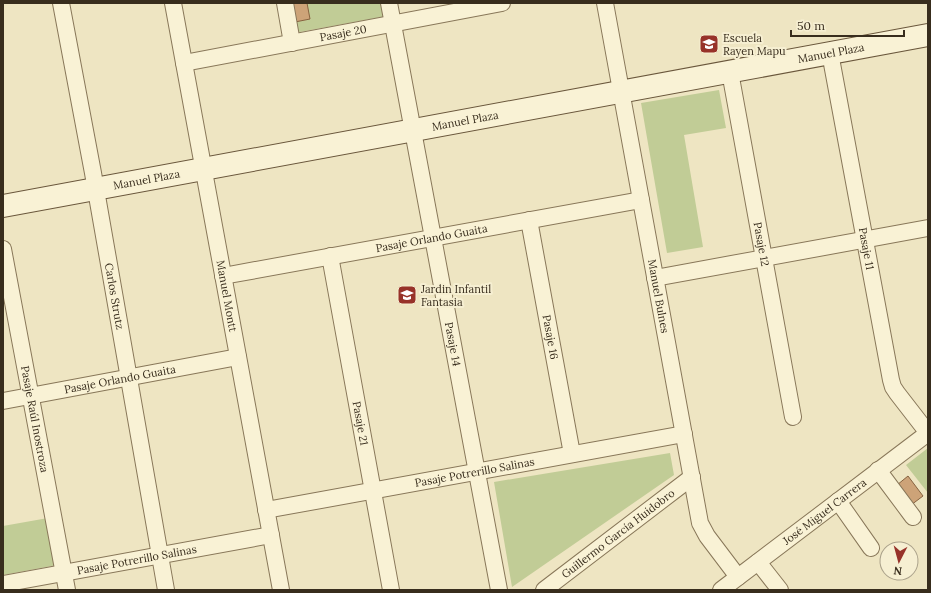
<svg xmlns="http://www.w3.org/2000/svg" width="931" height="593" viewBox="0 0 931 593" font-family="Lora,serif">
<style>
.green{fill:#c1cc96}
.building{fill:#cda378;stroke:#87623f}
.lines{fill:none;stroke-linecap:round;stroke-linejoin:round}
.street-casing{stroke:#887759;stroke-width:18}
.secondary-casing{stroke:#6a573c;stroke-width:24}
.street{stroke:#f9f2d5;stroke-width:16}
.secondary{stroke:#f9f2d5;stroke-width:22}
.labels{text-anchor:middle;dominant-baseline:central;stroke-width:4;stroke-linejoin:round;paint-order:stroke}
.street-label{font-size:11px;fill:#382d1d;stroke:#f6efd2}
.poi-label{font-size:11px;fill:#382d1d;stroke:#f6efd2;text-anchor:start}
</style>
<rect width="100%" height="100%" fill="#eee5c2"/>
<path class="green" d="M 288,3 L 384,3 L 387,16 L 294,33 Z
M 719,90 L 726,128 L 684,135 L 703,247 L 667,253 L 641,103 Z
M 928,448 L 928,493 L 906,465 Z
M 670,453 L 674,475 L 512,587 L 494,482 Z
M 48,518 L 57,565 L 3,575 L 3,526 Z"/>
<path class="building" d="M 292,3 L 307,3 L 310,19 L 295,22 Z
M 908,476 L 923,496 L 911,505 L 897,485 Z"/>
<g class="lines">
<defs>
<g id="street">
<path id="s1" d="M 61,3 L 93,173 L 166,590"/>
<path id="s2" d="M 173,3 L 281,590"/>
<path d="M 285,3 L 292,43"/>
<path id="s3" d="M 389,3 L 499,590"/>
<path id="s4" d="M 605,3 L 700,523 L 707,536 L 738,577"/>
<path id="s5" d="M 830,53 L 891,380 L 893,387 L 897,393 L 928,433"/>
<path id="s6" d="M 184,63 L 502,3"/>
<path id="s7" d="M 730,72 L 793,417"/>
<path id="s8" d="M 529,220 L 572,454"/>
<path id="s9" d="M 3,249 L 67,590"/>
<path id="s10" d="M 330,256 L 391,590"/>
<path id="s11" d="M 223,276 L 641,200"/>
<path d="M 655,278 L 928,228"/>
<path id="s12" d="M 3,401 L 238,357"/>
<path d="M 878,470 L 913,517"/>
<path d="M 838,501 L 871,548"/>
<path id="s13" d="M 266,510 L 684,434"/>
<path d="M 758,562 L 780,590"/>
<path id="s14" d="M 3,584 L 271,535"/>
<path id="s15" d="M 544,590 L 692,477"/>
<path id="s16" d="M 721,590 L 928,433"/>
</g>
<g id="secondary">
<path id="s17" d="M 3,206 L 928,35"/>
</g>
</defs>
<use href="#street" class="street-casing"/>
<use href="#secondary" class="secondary-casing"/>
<use href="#street" class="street"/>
<use href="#secondary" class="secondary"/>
</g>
<defs>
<symbol id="school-square" viewBox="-11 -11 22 22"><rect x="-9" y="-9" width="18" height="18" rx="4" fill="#973229" stroke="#f6efd2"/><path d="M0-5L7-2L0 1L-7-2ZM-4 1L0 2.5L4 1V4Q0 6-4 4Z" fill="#fff"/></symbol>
</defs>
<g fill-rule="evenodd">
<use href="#school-square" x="698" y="33" width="22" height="22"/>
<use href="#school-square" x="396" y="284" width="22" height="22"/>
</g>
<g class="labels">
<g class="street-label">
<text stroke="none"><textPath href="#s6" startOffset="162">Pasaje 20</textPath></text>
<text stroke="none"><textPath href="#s17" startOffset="842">Manuel Plaza</textPath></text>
<text stroke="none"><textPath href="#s17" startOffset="470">Manuel Plaza</textPath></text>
<text stroke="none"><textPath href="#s17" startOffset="146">Manuel Plaza</textPath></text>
<text stroke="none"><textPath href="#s11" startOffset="212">Pasaje Orlando Guaita</textPath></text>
<text stroke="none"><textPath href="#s7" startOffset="175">Pasaje 12</textPath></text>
<text stroke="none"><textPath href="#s5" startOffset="199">Pasaje 11</textPath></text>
<text stroke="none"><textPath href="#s1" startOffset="298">Carlos Strutz</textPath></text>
<text stroke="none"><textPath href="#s4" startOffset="298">Manuel Bulnes</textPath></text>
<text stroke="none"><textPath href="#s2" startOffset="298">Manuel Montt</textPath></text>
<text stroke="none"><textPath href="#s8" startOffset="119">Pasaje 16</textPath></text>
<text stroke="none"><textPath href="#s3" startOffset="347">Pasaje 14</textPath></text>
<text stroke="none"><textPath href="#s12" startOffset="119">Pasaje Orlando Guaita</textPath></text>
<text stroke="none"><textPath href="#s9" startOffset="173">Pasaje Raúl Inostroza</textPath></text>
<text stroke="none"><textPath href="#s10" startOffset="170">Pasaje 21</textPath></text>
<text stroke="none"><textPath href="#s13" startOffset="212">Pasaje Potrerillo Salinas</textPath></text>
<text stroke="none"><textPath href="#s16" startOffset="130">José Miguel Carrera</textPath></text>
<text stroke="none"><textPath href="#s15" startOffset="93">Guillermo García Huidobro</textPath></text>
<text stroke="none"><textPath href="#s14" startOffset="136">Pasaje Potrerillo Salinas</textPath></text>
</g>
<g class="poi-label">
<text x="723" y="38">Escuela<tspan x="723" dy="13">Rayen Mapu</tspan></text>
<text x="421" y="289">Jardin Infantil<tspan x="421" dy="13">Fantasia</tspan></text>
</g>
</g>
<rect width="931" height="593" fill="none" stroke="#382d1d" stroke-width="8"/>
<g transform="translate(899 561) rotate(186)"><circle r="19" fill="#f6efd2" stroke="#aaa18a"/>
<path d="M0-3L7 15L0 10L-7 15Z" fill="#973229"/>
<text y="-6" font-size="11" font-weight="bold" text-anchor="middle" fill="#382d1d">N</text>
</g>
<path d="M791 30v6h113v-6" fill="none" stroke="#382d1d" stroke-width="2"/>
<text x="797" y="30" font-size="12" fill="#382d1d" stroke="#f6efd2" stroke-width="3" paint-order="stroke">50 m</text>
</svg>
